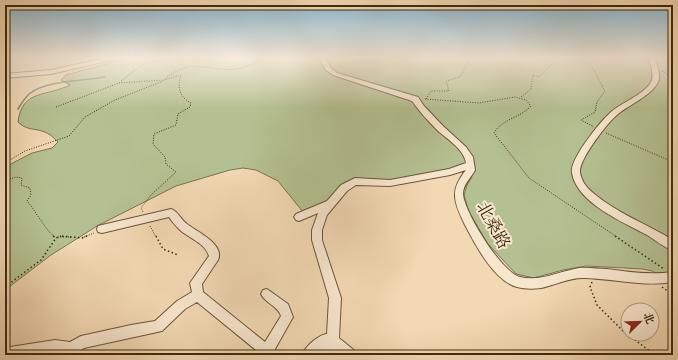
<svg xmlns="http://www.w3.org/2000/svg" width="678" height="360" viewBox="0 0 678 360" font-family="'Sorts Mill Goudy','Noto Serif SC',serif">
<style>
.green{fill:#b4c091;stroke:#797550}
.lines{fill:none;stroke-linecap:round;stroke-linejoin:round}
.stream{stroke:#768071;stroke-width:1.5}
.minor-casing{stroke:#6b5639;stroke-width:2}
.path-far1{stroke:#3e2a10;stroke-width:1;stroke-dasharray:1 1.5;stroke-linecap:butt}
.path{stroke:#3e2a10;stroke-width:1.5;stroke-dasharray:1.5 2.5;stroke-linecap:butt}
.minor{fill:#f7e6ce;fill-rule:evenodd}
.labels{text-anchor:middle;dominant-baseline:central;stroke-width:4;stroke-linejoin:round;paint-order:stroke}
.street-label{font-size:17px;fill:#3e2a10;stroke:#f7e6ce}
</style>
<rect width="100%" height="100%" fill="#f2d8b3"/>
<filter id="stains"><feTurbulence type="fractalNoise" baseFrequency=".005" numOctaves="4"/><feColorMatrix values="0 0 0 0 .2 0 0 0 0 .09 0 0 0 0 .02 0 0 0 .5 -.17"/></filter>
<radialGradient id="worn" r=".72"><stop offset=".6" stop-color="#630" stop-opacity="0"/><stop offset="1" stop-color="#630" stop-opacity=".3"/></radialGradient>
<path class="green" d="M 128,58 L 673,58 L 673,285 L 652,271 L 643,269 L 586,266 L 563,270 L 534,278 L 516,274 L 488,244 L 469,212 L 464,195 L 467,185 L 472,177 L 453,168 L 408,180 L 353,184 L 323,207 L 303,212 L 278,181 L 256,170 L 243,168 L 230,170 L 176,186 L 97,226 L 51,255 L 5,290 L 5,167 L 32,153 L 52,148 L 58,142 C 53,137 49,133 42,131 C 32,128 26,130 18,122 C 22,89 46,97 70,85 L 61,80 L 66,75 Z"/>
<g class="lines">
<path class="stream" d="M 18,109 C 21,104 25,98 29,94 C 46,80 84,81 105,77"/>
<defs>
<path id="minor" d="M 106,58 L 120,58 L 51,74 L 5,78 L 5,74 L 51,70 Z
M 319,58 L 325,58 L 331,68 L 337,73 L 418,97 L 424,106 L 443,126 L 466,147 L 473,157 L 475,170 C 471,178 463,184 463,194 C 464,212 502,273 520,277 C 540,282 560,271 579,268 C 588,267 598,269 607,269 C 629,272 650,275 673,272 L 673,282 C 643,287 615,279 585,278 C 570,277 555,285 541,288 C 533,289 524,289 517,287 C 494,281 475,244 465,225 C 454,202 449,191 466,170 L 450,175 L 390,186 L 356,185 L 347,191 L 327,215 L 322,230 L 322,240 L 341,298 L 339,338 L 355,351 L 357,355 L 341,355 L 334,350 L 331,355 L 302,355 C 305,347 318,335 327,334 L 329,298 L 312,240 L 312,230 L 318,213 L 299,221 L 296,220 L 294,217 L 296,214 L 327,201 L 341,185 L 355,178 L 390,180 L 449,169 L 466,163 C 464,149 447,139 437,130 C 428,121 419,111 412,101 L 333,75 L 326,70 Z
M 649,58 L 655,58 C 657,66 661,74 658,82 C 653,94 628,106 618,114 C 608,122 579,159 580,172 C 581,180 586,187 592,192 C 616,213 647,224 673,240 L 673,251 C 664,247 655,240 647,235 C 623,222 577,203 572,173 C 569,160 600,122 610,113 C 620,103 644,95 651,82 C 655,75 650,65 649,58 Z
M 171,209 C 178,211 181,220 187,224 C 197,232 225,244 218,260 L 202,284 L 203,292 L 265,342 L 281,316 C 278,306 265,303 261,294 L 263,290 L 267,289 L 288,304 L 293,317 L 275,349 L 278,355 L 262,355 L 197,302 L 185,309 L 162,331 L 84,348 L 73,355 L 55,352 L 37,355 L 5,355 L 6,349 L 10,347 L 55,340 L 70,342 L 81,336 L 131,325 L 155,321 L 177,301 L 192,292 L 190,283 L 209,256 C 205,243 189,238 180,230 C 176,226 172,222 169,217 L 102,233 L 98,232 L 97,229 L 98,226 L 102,225 Z"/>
</defs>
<use href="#minor" class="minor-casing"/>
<path class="path-far1" d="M 579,58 L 592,67 L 605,91 L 597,102 L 595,112 L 581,120 L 594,127
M 662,71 L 673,78
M 165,79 C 194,56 205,72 236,69 C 245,68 252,64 260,61 L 260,58
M 119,83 L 164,80 L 181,75 C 177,87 179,97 191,103 L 190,107 L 178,114 L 176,125 L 154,134 L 153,144 L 165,157 L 166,164 L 176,172 L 151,195 L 141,208 L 143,212
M 673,91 L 670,95 L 670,101 L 673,103
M 521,97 L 531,89 L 533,75 L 539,77 L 554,62 L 554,58
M 425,99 L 479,103 L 515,97 L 526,100 L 531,106 C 520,118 502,119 494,133 L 529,178 L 617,237
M 426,99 L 431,91 L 449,91 L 446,81 L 460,77 L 469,61 L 475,58
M 56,107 L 119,83 L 141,65 L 167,58
M 606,133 L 673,162
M 5,163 L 25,151 L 69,136 L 85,117 L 115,100 L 163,81
M 5,181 L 16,177 L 22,178 L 21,185 L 30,188 L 31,195 L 27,201 C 36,211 45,230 55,237
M 150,226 L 156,237
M 58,237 L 72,237
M 84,237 L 94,233"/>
<path class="path" d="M 53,236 L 56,238 L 61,236
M 62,236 L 82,238 L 87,236
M 156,236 L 163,249 L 178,255
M 615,236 L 664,269
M 592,282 L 590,287 L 597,305 L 623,331 L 655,355
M 5,287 L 41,260 L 56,238
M 662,287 L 673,295"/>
<use href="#minor" class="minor"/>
</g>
<linearGradient id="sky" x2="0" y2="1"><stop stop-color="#89b6d2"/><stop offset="0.53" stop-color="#f9eddd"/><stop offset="1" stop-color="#f9eddd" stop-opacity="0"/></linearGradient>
<rect width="678" height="109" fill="url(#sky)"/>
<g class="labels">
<g class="street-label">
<text transform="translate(492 226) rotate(61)">北桑路</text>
</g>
</g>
<rect width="678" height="360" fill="none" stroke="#f2d8b3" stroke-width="20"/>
<rect x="6" y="6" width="666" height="348" fill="none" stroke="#3e2a10" stroke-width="2"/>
<rect x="10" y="10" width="658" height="340" fill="none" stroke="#3e2a10"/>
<g transform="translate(640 322) rotate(67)"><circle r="19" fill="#f7e6ce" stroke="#ad9b82"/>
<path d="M0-3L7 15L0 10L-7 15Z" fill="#8f2418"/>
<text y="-6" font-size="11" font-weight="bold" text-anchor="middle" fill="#3e2a10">北</text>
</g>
<rect width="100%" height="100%" filter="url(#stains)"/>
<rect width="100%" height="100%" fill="url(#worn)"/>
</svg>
